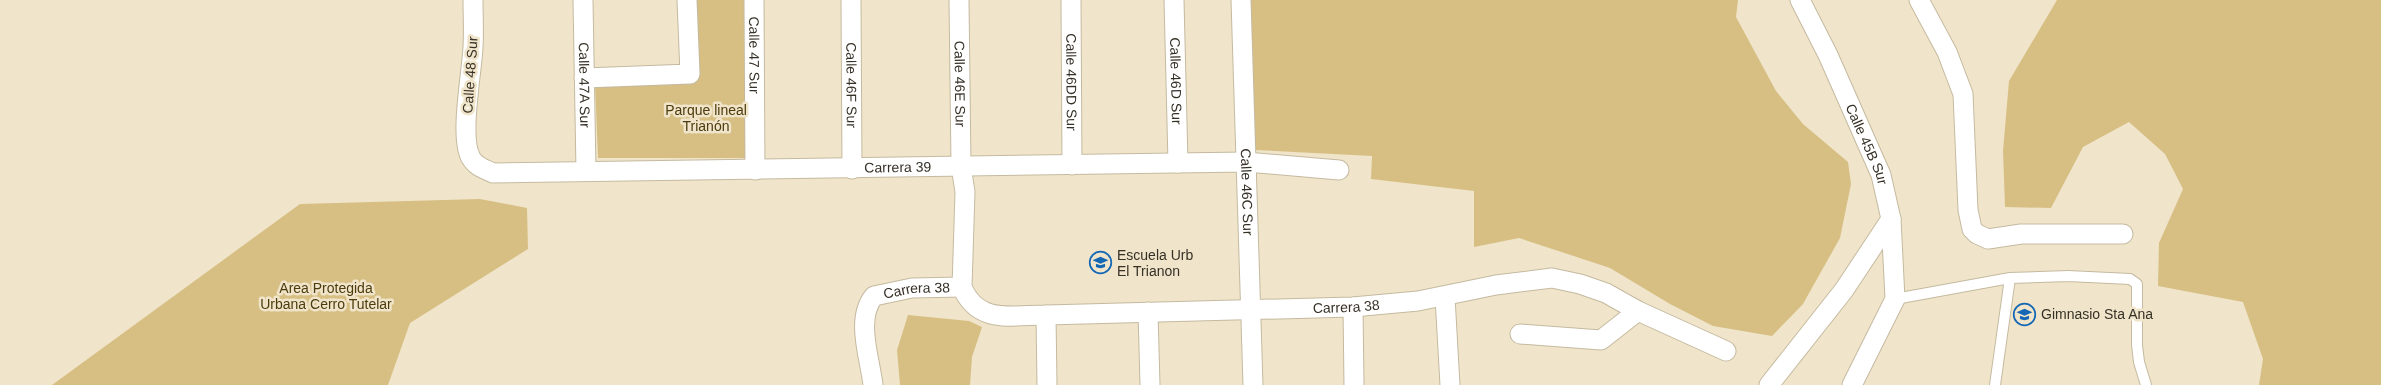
<svg xmlns="http://www.w3.org/2000/svg" width="2381" height="385" viewBox="0 0 2381 385" font-family="Arial,sans-serif">
<style>
.green{fill:#d7bf84}
.lines{fill:none;stroke-linecap:round;stroke-linejoin:round}
.service-casing{stroke:#c5baa0;stroke-width:12}
.minor-casing{stroke:#c5baa0;stroke-width:21}
.service{stroke:#fff;stroke-width:10}
.minor{stroke:#fff;stroke-width:19}
.labels{text-anchor:middle;dominant-baseline:central;stroke-width:5;stroke-linejoin:round;paint-order:stroke}
.street-label{font-size:14px;fill:#363127;stroke:#f0e5ca}
.park-label{font-size:14px;fill:#4c3b0c;stroke:#f0e5ca}
.poi-label{font-size:14px;fill:#363127;stroke:#f0e5ca;text-anchor:start}
</style>
<rect width="100%" height="100%" fill="#f0e5ca"/>
<path class="green" d="M 695,0 L 746,0 L 747,158 L 598,158 L 595,83 L 696,79 Z
M 1251,0 L 1738,0 L 1736,17 L 1776,91 L 1803,124 L 1848,162 L 1851,184 L 1840,238 L 1803,304 L 1772,336 L 1713,326 L 1670,304 L 1610,268 L 1519,238 L 1474,247 L 1474,191 L 1371,179 L 1372,156 L 1255,150 Z
M 2057,0 L 2381,0 L 2381,385 L 2259,385 L 2263,359 L 2243,302 L 2158,286 L 2159,243 L 2183,189 L 2165,154 L 2129,122 L 2083,147 L 2051,208 L 2005,207 L 2003,151 L 2009,81 Z
M 480,199 L 527,208 L 528,249 L 410,323 L 388,385 L 52,385 L 300,204 Z
M 908,315 L 969,321 L 982,327 L 972,357 L 970,385 L 900,385 L 897,350 Z"/>
<g class="lines">
<defs>
<path id="service" d="M 1895,299 L 2010,278 L 2068,276 L 2130,279 L 2137,284 L 2137,345 L 2139,362 L 2146,385
M 1995,385 L 2010,278"/>
<g id="minor">
<path id="s1" d="M 473,0 C 473,15 474,31 473,47 C 472,72 459,138 471,158 C 476,167 485,169 493,173 L 1246,162 L 1339,170"/>
<path id="s2" d="M 583,0 L 586,171"/>
<path id="s3" d="M 754,0 L 755,170"/>
<path id="s4" d="M 851,0 L 852,169"/>
<path id="s5" d="M 959,0 L 961,166 L 965,192 L 962,287 C 978,325 1012,315 1046,315 L 1353,307 L 1418,301 L 1496,285 L 1552,278 L 1580,284 L 1606,293 L 1638,311 L 1726,351"/>
<path id="s6" d="M 1071,0 L 1072,165"/>
<path id="s7" d="M 1174,0 L 1178,163"/>
<path id="s8" d="M 1241,0 L 1253,385"/>
<path id="s9" d="M 1800,0 L 1828,55 L 1881,175 L 1891,219 L 1895,299 L 1852,385"/>
<path d="M 1919,0 L 1947,52 L 1963,94 L 1968,210 L 1972,229 L 1977,234 L 1988,239 L 2021,234 L 2123,234"/>
<path d="M 584,78 L 690,74 L 687,0"/>
<path d="M 1445,297 L 1450,385"/>
<path d="M 1353,307 L 1354,385"/>
<path d="M 1148,312 L 1150,385"/>
<path d="M 1046,315 L 1047,385"/>
<path d="M 1520,334 L 1601,340 L 1638,311"/>
<path id="s10" d="M 873,385 C 870,358 855,319 874,296 L 912,288 L 962,287"/>
<path d="M 1769,385 L 1844,290 L 1891,219"/>
</g>
</defs>
<use href="#service" class="service-casing"/>
<use href="#minor" class="minor-casing"/>
<use href="#service" class="service"/>
<use href="#minor" class="minor"/>
</g>
<defs>
<symbol id="school-ring" viewBox="-11 -11 22 22"><circle r="9.5" fill="#f0e5ca" stroke="#1467b5" stroke-width="1.5"/><path d="M0-5L7-2L0 1L-7-2ZM-4 1L0 2.5L4 1V4Q0 6-4 4Z" fill="#1467b5"/></symbol>
</defs>
<g fill-rule="evenodd">
<use href="#school-ring" x="1088" y="250" width="25" height="25"/>
<use href="#school-ring" x="2012" y="302" width="25" height="25"/>
</g>
<g class="labels">
<g class="street-label">
<text stroke="none"><textPath href="#s3" startOffset="55">Calle 47 Sur</textPath></text>
<text transform="translate(470 75) rotate(-86)">Calle 48 Sur</text>
<text stroke="none"><textPath href="#s6" startOffset="82">Calle 46DD Sur</textPath></text>
<text stroke="none"><textPath href="#s7" startOffset="81">Calle 46D Sur</textPath></text>
<text stroke="none"><textPath href="#s5" startOffset="84">Calle 46E Sur</textPath></text>
<text stroke="none"><textPath href="#s4" startOffset="85">Calle 46F Sur</textPath></text>
<text stroke="none"><textPath href="#s2" startOffset="85">Calle 47A Sur</textPath></text>
<text stroke="none"><textPath href="#s9" startOffset="159">Calle 45B Sur</textPath></text>
<text stroke="none"><textPath href="#s1" startOffset="591">Carrera 39</textPath></text>
<text stroke="none"><textPath href="#s8" startOffset="192">Calle 46C Sur</textPath></text>
<text stroke="none"><textPath href="#s10" startOffset="135">Carrera 38</textPath></text>
<text stroke="none"><textPath href="#s5" startOffset="684">Carrera 38</textPath></text>
</g>
<g class="park-label">
<text x="706" y="110">Parque lineal<tspan x="706" dy="16">Trianón</tspan></text>
<text x="326" y="288">Area Protegida<tspan x="326" dy="16">Urbana Cerro Tutelar</tspan></text>
</g>
<g class="poi-label">
<text x="1117" y="255">Escuela Urb<tspan x="1117" dy="16">El Trianon</tspan></text>
<text x="2041" y="314">Gimnasio Sta Ana</text>
</g>
</g>
</svg>
